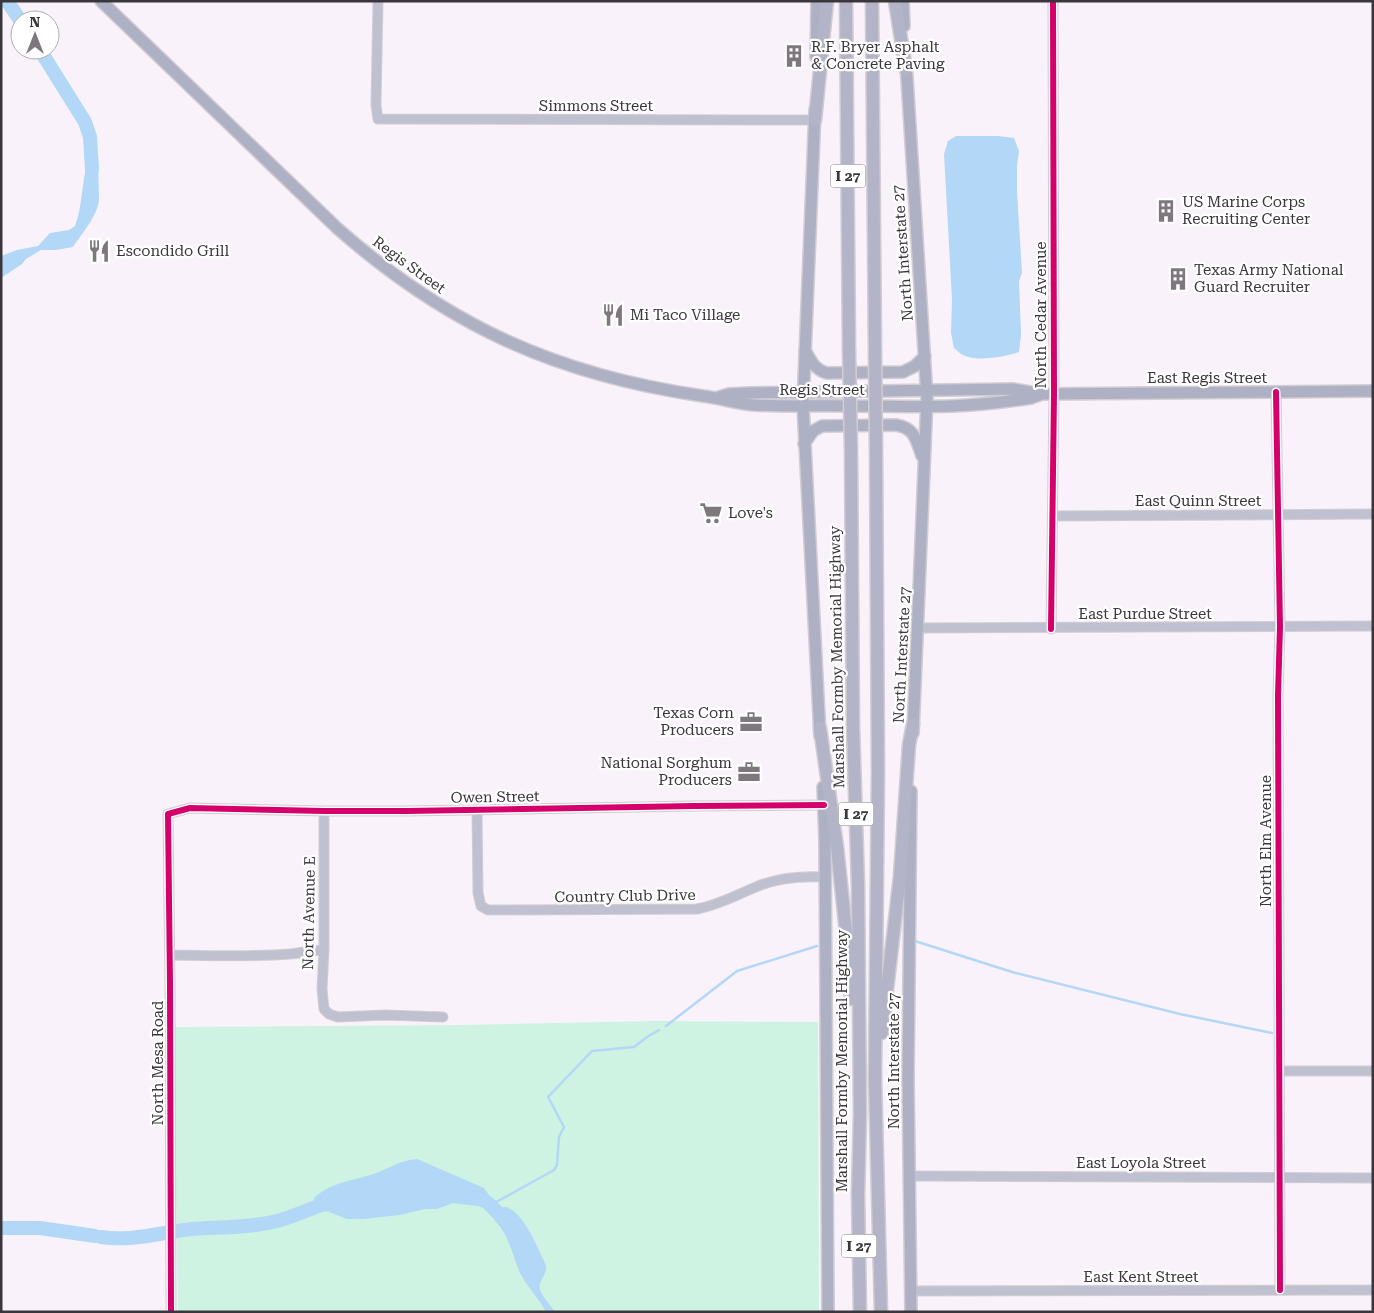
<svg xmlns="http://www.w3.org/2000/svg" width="1374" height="1313" viewBox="0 0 1374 1313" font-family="'Roboto Serif',serif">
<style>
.green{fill:#cef3e2}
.water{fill:#b3d7f6}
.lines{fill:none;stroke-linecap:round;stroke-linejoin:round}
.stream{stroke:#b3d7f6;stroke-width:2.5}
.river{stroke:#b3d7f6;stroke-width:14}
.minor-casing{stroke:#d2cdd3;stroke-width:11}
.major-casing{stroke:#d2cdd3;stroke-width:14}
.highway-casing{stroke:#d2cdd3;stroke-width:15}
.minor{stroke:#c0c1d0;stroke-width:9}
.major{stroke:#aeb0c4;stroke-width:11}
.highway{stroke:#b4b4c8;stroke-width:12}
.highway-bridge-casing{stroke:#d2cdd3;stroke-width:15;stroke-linecap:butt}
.highway-bridge{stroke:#b4b4c8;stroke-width:12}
.cycleway-casing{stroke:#fff;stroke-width:9}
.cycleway{stroke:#d6006c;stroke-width:6}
.labels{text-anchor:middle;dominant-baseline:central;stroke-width:4.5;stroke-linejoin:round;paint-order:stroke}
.shield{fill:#fff;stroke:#767276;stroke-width:1}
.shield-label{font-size:14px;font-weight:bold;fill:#3b363c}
.poi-label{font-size:15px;fill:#3b363c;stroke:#fff;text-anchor:start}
.street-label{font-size:15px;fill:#3b363c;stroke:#fff}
</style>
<rect width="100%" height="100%" fill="#f9f2fa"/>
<path class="green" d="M 654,1021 L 818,1022 L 819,1312 L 178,1312 L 173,1027 L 462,1025 Z"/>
<path class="water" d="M 956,136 L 998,136 L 1014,138 L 1019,151 L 1017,165 L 1017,192 L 1022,273 L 1019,281 L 1021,335 L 1019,352 C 1006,357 976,362 963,355 C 960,354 957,350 954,348 L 951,333 L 952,299 L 944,154 L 948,141 Z
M 91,151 L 96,151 L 98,155 L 99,200 C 97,217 82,233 73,247 L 56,250 L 41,250 L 26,259 L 22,264 L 1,278 L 1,256 L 17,250 L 38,246 L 50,233 L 69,230 L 75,226 C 80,213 81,199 83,186 C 84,175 88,164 87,153 Z
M 417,1159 L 484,1188 L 489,1195 L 487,1202 L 477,1206 L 453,1203 L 437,1209 L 425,1209 L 400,1215 L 364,1219 L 347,1219 L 329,1212 L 318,1210 L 314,1202 L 314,1198 C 333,1181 354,1181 376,1173 C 390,1168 401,1160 417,1159 Z
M 506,1207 C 524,1212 538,1249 546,1265 C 548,1275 536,1281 541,1292 C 544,1299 551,1305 555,1312 L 546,1312 C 539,1298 527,1287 520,1273 C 512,1255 510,1236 495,1221 L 495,1211 L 498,1208 Z"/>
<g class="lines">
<path class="stream" d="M 915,941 L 1012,972 L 1180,1014 L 1272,1033
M 666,1026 L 737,971 L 817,946
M 491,1205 L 554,1170 L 557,1165 L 559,1137 L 564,1127 L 548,1097 L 592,1051 L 634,1047 L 647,1037 L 659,1030"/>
<path class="river" d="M 7,1 L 20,20
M 40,50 L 85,122 L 90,137 L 92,170
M 471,1196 L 487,1202 L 507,1222
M 1,1228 L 40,1228 L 95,1236
M 101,1237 C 131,1242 162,1232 192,1229 C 220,1227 250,1228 277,1221 C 297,1216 314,1206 334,1201"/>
<defs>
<path id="minor" d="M 378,1 L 376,105 L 378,119 L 815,120
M 1276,392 L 1280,627 L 1278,695 L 1280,1290
M 1053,516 L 1373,514
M 918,628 L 1373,626
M 1051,629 L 1054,394 L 1053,1
M 477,810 L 478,893 L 481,906 L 488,910 L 697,909 C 719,905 736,895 756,887 C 778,877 802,876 825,877
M 324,811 L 324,950 L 322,989 L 324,1009 L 329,1014 L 338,1017 L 385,1015 L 443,1017
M 170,955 C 210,956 250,957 290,954 C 301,953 312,950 324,950
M 1280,1071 L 1373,1071
M 909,1176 L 1373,1178
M 910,1291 L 1373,1290
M 171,1312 L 170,983 L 168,814 L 190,808 L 324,811 L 407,811 L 694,806 L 824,805"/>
<path id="major" d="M 101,1 L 337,228 C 448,326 557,375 703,396 C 720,398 737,404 755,405 C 789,407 823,405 857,406 C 888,406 920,407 952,406 C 978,405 1005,402 1031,398 L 1042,394
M 903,1 L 904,26
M 816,57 L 817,1
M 906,62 L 927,398 L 913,733
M 815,110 L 803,405 L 820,736
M 805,350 C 810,360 815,370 827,373 L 903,372 L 915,366 L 925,356
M 719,397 L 729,394 L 749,393 L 1013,389 L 1042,394 L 1373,391
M 804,444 L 813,431 L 822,426 L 896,425 C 915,428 916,440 922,456
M 823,787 L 825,841 L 828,1312
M 911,1312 L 908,1077 L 911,791"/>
<path id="highway" d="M 846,1 L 849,350
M 872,1 L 875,350
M 895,1 L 906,70
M 815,120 L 827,1
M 851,448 L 853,728 L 858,884 L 860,1114 L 858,1195 L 860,1312
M 876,448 L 878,772 L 875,1078 L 881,1312
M 820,728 L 837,847 L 846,932 L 851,999
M 882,1033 L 900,876 L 909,745 L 913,724"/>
</defs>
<use href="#minor" class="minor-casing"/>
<use href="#major" class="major-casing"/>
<use href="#highway" class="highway-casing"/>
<use href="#minor" class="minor"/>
<use href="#major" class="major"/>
<use href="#highway" class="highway"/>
<defs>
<path id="highway-bridge" d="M 849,350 L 851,448
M 875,350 L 876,448"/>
</defs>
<use href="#highway-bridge" class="highway-bridge-casing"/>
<use href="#highway-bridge" class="highway-bridge"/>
<defs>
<path id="cycleway" d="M 1276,392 L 1280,627 L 1278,695 L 1280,1290
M 1051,629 L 1054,394 L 1053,1
M 171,1312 L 170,983 L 168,814 L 190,808 L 324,811 L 407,811 L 694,806 L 824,805"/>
</defs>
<use href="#cycleway" class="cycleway-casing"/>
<use href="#cycleway" class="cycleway"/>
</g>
<defs>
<symbol id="building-bare" viewBox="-9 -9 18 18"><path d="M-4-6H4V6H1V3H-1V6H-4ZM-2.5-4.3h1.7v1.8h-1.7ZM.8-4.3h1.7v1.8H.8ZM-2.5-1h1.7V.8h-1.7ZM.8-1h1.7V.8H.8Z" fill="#7e787e" stroke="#fff" stroke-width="2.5" paint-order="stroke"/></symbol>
<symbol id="restaurant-bare" viewBox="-9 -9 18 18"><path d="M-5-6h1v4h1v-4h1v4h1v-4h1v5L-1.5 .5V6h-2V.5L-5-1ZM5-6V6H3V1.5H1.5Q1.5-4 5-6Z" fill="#7e787e" stroke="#fff" stroke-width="2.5" paint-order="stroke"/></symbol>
<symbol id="supermarket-bare" viewBox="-9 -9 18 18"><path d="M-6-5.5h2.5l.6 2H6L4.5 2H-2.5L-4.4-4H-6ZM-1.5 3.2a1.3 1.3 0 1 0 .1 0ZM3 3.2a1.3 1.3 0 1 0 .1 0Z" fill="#7e787e" stroke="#fff" stroke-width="2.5" paint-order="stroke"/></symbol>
<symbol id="office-bare" viewBox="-9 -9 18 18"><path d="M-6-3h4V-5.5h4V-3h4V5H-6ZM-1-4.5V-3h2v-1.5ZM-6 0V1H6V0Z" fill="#7e787e" stroke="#fff" stroke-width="2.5" paint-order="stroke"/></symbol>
</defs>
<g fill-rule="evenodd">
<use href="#building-bare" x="778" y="40" width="32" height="32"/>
<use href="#building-bare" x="1150" y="195" width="32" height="32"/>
<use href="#restaurant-bare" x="83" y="235" width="32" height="32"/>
<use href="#building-bare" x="1162" y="263" width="32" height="32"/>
<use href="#restaurant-bare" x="597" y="299" width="32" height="32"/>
<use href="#supermarket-bare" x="695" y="497" width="32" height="32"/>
<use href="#office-bare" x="735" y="706" width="32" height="32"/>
<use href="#office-bare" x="733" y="756" width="32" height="32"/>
</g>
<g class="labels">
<g class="shield">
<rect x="830.5" y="164.5" width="35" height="23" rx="4"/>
<rect x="838.5" y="802.5" width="35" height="23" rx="4"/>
<rect x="841.5" y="1234.5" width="35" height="23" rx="4"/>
</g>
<g class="shield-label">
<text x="848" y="176">I 27</text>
<text x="856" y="814">I 27</text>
<text x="859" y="1246">I 27</text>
</g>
<g class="poi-label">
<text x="811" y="47">R.F. Bryer Asphalt<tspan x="811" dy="17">&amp; Concrete Paving</tspan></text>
<text x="1182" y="202">US Marine Corps<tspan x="1182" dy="17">Recruiting Center</tspan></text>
<text x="116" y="251">Escondido Grill</text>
<text x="1194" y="270">Texas Army National<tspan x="1194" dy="17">Guard Recruiter</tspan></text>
<text x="630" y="315">Mi Taco Village</text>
<text x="728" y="513">Love's</text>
<text x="734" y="713" text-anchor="end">Texas Corn<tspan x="734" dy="17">Producers</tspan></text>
<text x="732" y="763" text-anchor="end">National Sorghum<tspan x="732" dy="17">Producers</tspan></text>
</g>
<g class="street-label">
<text x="596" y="106">Simmons Street</text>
<text transform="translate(903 253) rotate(-94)">North Interstate 27</text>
<text transform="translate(409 265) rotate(36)">Regis Street</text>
<text transform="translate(1041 315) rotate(-90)">North Cedar Avenue</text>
<text x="1207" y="378">East Regis Street</text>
<text x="822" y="390">Regis Street</text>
<text x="1198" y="501">East Quinn Street</text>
<text x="1145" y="614">East Purdue Street</text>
<text transform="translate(902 655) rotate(-87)">North Interstate 27</text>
<text transform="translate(837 657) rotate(-91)">Marshall Formby Memorial Highway</text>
<text transform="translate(495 797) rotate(-1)">Owen Street</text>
<text transform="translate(1266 841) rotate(-90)">North Elm Avenue</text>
<text transform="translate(625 896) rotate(-1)">Country Club Drive</text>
<text transform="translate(309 913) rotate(-89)">North Avenue E</text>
<text transform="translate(842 1061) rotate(-90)">Marshall Formby Memorial Highway</text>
<text transform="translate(894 1061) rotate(-90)">North Interstate 27</text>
<text transform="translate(158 1063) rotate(-90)">North Mesa Road</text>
<text x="1141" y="1163">East Loyola Street</text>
<text x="1141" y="1277">East Kent Street</text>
</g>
</g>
<rect width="1374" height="1313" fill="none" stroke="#3b363c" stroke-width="5"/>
<g transform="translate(35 35)"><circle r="24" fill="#ffffff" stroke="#b1afb1"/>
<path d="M0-4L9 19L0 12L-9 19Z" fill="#7e787e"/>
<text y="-8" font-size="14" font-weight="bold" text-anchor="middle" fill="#3b363c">N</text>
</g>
</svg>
